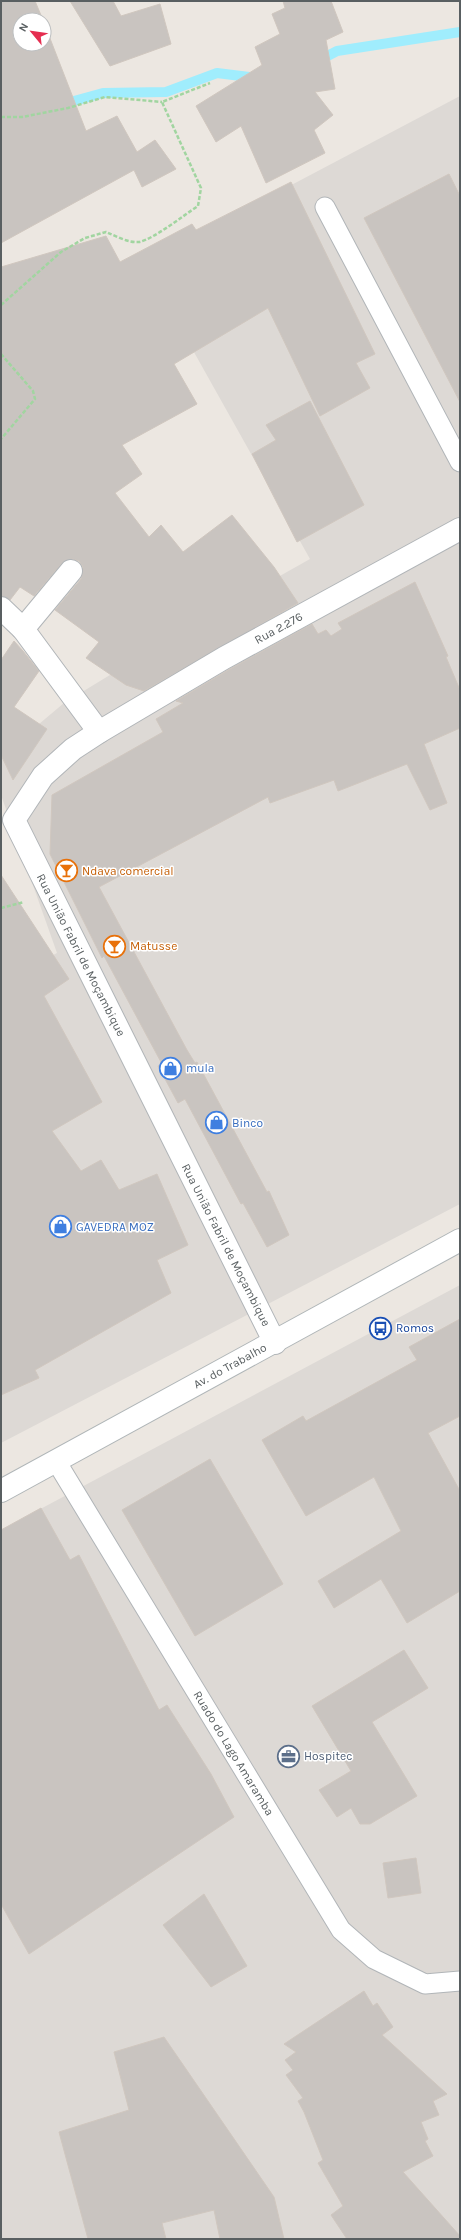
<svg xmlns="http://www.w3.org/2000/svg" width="461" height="2240" viewBox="0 0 461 2240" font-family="Karla,sans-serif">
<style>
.industrial{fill:#ddd9d5}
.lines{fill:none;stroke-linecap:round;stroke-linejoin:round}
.stream{stroke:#a0edfd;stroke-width:10}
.building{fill:#c9c4c0;stroke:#d0c7bf}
.service-casing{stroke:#b1b5b8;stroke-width:21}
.minor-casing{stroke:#b1b5b8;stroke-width:24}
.secondary-casing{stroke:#b0b6b8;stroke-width:24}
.path{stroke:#a1d5a0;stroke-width:2.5;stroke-dasharray:4 2;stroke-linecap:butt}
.service{stroke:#fff;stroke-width:19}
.minor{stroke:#fff;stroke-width:22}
.secondary{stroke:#fff;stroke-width:22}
.labels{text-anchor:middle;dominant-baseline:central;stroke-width:3;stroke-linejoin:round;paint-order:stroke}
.street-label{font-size:12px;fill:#595f61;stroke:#fff}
.food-label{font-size:12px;fill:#c56008;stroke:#fff;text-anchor:start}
.shop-label{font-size:12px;fill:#366cbe;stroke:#fff;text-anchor:start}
.transit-label{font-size:12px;fill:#164399;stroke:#fff;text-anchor:start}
.service-label{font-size:12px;fill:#4e5e75;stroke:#fff;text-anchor:start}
</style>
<rect width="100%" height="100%" fill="#ece7e1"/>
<path class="industrial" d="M 460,96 L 460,1204 L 1,1443 L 1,982 L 57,953 L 1,795 L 1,756 L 64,703 L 187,628 L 310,559 L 144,263 Z
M 460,1285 L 460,2239 L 1,2239 L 1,1530 Z"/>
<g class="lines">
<path class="stream" d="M 318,61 L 337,51 L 460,32
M 63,104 L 103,93 L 166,92 L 217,73 L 257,78"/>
</g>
<path class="building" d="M 1,1 L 35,1 L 43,20 L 20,20 L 20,44 L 44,44 L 44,23 L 86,131 L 117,116 L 137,152 L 155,140 L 176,169 L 142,187 L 134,170 L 1,243 Z
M 70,1 L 113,1 L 121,16 L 160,4 L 171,44 L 110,66 Z
M 283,1 L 331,1 L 343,32 L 326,40 L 335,89 L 315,92 L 333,115 L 314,130 L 325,153 L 266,183 L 241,126 L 216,142 L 196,106 L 262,65 L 255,47 L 280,34 L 272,14 L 285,8 Z
M 449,174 L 460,196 L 460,402 L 364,218 Z
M 291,182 L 375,354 L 356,363 L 370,388 L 320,416 L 268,308 L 174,364 L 197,404 L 122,445 L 142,474 L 115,493 L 149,537 L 161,525 L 183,552 L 232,515 L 274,567 L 298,603 L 144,691 L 126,685 L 86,658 L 99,642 L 55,610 L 81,579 L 83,567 L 79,561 L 73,559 L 62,563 L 34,596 L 20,587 L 10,600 L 1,596 L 1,267 L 106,236 L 120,262 L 192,224 L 196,230 Z
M 310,401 L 364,505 L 297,542 L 252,454 L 276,440 L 266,425 Z
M 415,582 L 448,656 L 446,657 L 460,690 L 460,728 L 424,744 L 447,803 L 430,810 L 407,764 L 338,791 L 334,780 L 270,803 L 268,797 L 99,887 L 187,1050 L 195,1063 L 197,1062 L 267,1192 L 269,1191 L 289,1235 L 267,1247 L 243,1203 L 241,1204 L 185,1099 L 178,1103 L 158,1066 L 162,1064 L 104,956 L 102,958 L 50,854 L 52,795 L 163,732 L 156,719 L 183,703 L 176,701 L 230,669 L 312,624 L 318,634 L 326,630 L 331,636 L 342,629 L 338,623 Z
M 14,641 L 23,651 L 39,671 L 14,707 L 47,729 L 13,780 L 1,755 L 1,660 Z
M 1,875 L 69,979 L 44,996 L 102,1102 L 52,1131 L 81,1171 L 101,1160 L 119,1190 L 157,1174 L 188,1245 L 157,1260 L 171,1293 L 35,1370 L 39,1378 L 1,1395 Z
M 460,1319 L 460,1416 L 428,1433 L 460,1491 L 460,1591 L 407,1623 L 381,1579 L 334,1608 L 318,1581 L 401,1531 L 374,1477 L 306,1516 L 262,1440 L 303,1416 L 306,1421 L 417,1360 L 409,1347 Z
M 210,1459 L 283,1584 L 195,1636 L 122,1510 Z
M 41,1508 L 70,1560 L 79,1555 L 159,1710 L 167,1705 L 211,1774 L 234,1817 L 29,1954 L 1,1904 L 1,1530 Z
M 404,1650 L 428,1688 L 372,1722 L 417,1796 L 370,1824 L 360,1824 L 351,1808 L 337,1817 L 319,1790 L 351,1771 L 312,1706 Z
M 416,1858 L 421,1893 L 388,1898 L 383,1863 Z
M 204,1894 L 247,1966 L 211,1987 L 163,1925 Z
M 364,1991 L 373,2006 L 377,2003 L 393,2027 L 382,2035 L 447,2094 L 433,2101 L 439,2115 L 421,2122 L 428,2139 L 425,2141 L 433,2156 L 403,2172 L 460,2236 L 460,2239 L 347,2239 L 331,2215 L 343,2206 L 318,2163 L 323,2160 L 304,2112 L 298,2101 L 303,2098 L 286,2075 L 293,2070 L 285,2060 L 296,2052 L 284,2044 Z
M 164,2037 L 274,2197 L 284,2239 L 220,2239 L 214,2210 L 162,2223 L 166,2239 L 88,2239 L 59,2132 L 129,2110 L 114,2052 Z"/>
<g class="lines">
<defs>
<g id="service">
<path d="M 325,207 L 460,462"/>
<path id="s1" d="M 56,1461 L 341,1930 L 374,1959 L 425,1984 L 460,1981"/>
</g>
<g id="minor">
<path d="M 1,608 L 23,629 L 99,732"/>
<path d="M 23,629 L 71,571"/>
<path id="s2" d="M 275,1343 L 14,820 L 43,776 L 73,749 L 99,732 L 224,658 L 460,529"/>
</g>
<g id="secondary">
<path id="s3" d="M 1,1491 L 460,1240"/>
</g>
</defs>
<use href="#service" class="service-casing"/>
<use href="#minor" class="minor-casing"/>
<use href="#secondary" class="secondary-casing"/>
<path class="path" d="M 1,117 L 22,117 L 68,108 L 105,97 L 162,102
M 1,305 L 61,252 L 85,238 L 106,232 C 116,236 128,243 139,242 C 154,239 184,215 198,206 L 201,188 L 162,102 L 210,83
M 1,354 L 33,391 L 35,399 L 1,439
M 1,908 L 24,902"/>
<use href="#service" class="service"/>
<use href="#minor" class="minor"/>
<use href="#secondary" class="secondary"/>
</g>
<defs>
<symbol id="bar-ring" viewBox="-11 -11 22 22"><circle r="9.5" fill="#fff" stroke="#e8710a" stroke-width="1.5"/><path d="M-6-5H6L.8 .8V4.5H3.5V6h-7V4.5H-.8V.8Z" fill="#e8710a"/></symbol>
<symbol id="shop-ring" viewBox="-11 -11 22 22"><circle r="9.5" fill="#fff" stroke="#3f7fe0" stroke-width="1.5"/><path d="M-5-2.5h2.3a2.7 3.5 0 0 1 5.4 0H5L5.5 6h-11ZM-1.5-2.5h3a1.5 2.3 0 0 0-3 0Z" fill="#3f7fe0"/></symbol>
<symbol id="bus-ring" viewBox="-11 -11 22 22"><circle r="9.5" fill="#fff" stroke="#1a4fb4" stroke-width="1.5"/><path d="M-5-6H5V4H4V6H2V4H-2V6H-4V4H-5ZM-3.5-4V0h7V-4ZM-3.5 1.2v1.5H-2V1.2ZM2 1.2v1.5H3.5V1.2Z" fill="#1a4fb4"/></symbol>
<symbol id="office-ring" viewBox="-11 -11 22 22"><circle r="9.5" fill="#fff" stroke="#5c6f8a" stroke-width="1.5"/><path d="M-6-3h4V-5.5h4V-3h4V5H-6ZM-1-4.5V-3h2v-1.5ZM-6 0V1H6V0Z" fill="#5c6f8a"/></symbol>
</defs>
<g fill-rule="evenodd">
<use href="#bar-ring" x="54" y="858" width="25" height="25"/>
<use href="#bar-ring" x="102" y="934" width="25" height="25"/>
<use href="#shop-ring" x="158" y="1056" width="25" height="25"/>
<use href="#shop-ring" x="204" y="1110" width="25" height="25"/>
<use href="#shop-ring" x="48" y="1214" width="25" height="25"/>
<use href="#bus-ring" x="368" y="1316" width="25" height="25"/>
<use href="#office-ring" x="276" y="1744" width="25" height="25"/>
</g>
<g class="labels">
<g class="street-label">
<text stroke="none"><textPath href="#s2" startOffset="916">Rua 2.276</textPath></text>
<text transform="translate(81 955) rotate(63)">Rua União Fabril de Moçambique</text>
<text transform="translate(226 1245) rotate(63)">Rua União Fabril de Moçambique</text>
<text stroke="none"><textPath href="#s3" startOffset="261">Av. do Trabalho</textPath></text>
<text stroke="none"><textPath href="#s1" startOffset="342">Ruado do Lago Amaramba</textPath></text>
</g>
<g class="food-label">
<text x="82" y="871">Ndava comercial</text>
<text x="130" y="946">Matusse</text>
</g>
<g class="shop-label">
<text x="186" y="1068">mula</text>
<text x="232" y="1123">Binco</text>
<text x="76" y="1227">GAVEDRA MOZ</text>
</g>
<g class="transit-label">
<text x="396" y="1328">Romos</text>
</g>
<g class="service-label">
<text x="304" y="1756">Hospitec</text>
</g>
</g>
<rect width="461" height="2240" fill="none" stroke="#595f61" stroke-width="4"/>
<g transform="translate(32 32) rotate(299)"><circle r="19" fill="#ffffff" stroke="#bdbfc0"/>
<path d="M0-3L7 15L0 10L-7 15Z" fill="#e52e50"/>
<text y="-6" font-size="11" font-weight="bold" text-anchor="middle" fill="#595f61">N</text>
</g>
</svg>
